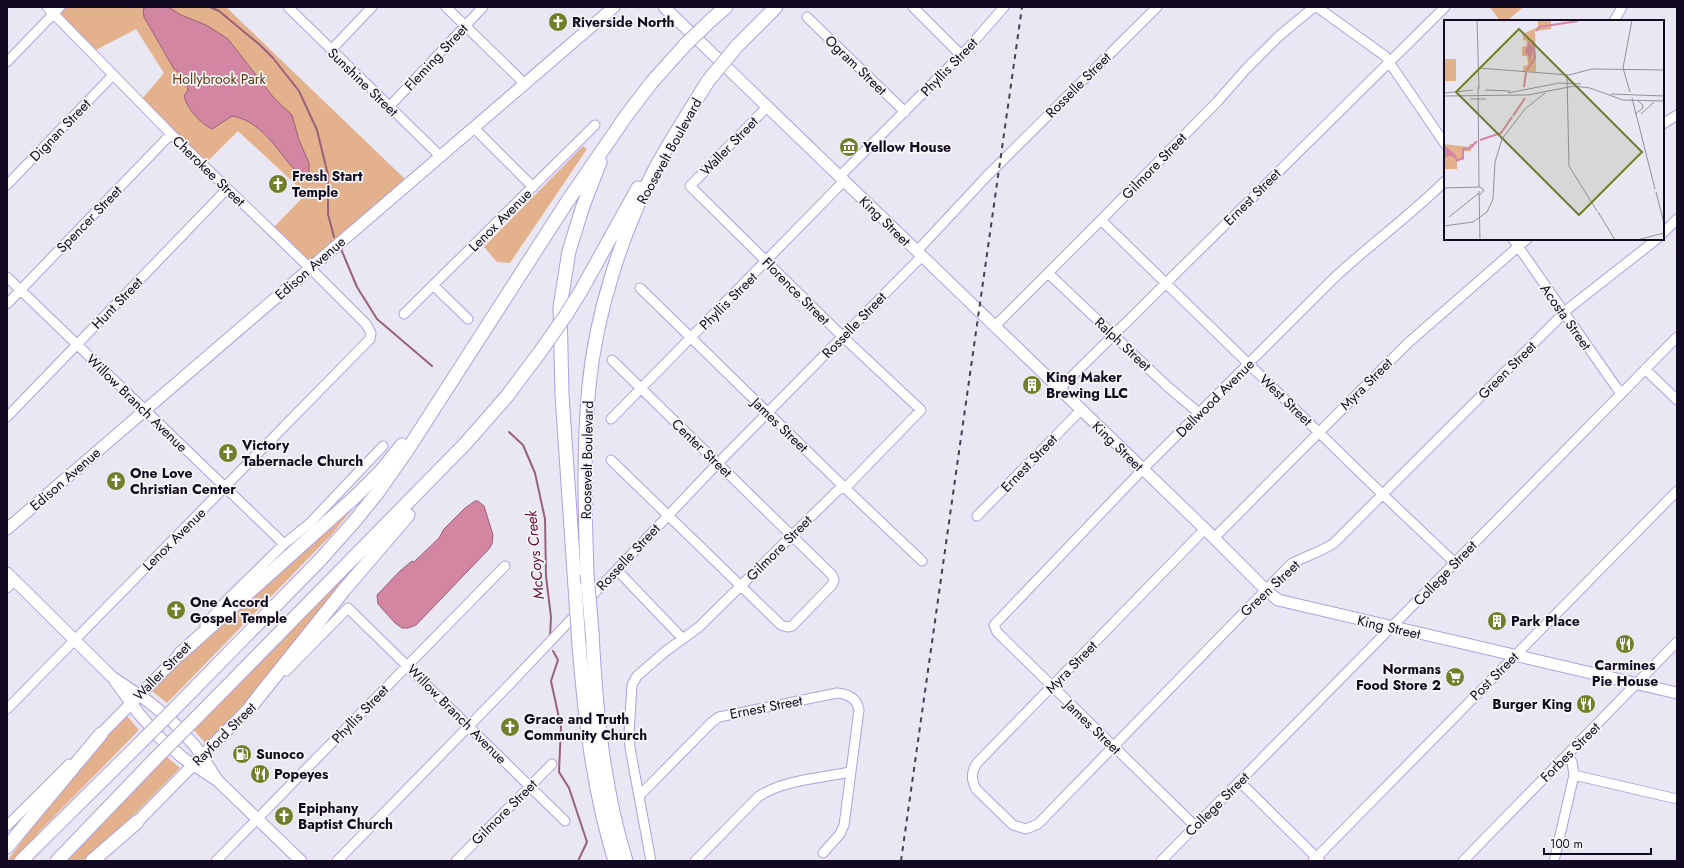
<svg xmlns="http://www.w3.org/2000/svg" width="1684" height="868" viewBox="0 0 1684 868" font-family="Jost,sans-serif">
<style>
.green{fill:#e4b18d}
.water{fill:#d286a2;stroke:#98617b}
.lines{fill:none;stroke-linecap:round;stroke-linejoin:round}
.stream{stroke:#98617b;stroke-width:2}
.minor-casing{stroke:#b0a0df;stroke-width:11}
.major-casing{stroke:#b0a0df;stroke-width:13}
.highway-casing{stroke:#b0a0df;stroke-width:15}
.minor{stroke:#fff;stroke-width:9}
.major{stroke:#fff;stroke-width:11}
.highway{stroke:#fff;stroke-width:13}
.rail{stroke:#463f54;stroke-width:2;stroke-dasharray:5 5;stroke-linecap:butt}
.highway-bridge-casing{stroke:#b0a0df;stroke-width:15;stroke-linecap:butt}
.highway-bridge{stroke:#fff;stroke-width:13}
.labels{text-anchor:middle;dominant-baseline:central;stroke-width:3.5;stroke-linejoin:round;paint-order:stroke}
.poi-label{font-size:14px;font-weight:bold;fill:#120a21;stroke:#f6f6f6;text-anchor:start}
.street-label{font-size:14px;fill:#120a21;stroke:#f6f6f6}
.park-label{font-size:14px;fill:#5e330f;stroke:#f6f6f6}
.water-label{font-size:15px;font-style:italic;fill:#680b3b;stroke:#f6f6f6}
.inset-river{fill:none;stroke:#d286a2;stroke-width:2}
.inset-road{fill:none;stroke:#938fa0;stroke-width:1}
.view{fill:#737e2a;fill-opacity:0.15;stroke:#737e2a;stroke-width:2}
.inset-edge{fill:none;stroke:#120a21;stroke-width:2}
</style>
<rect width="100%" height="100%" fill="#e9e7f4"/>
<path class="green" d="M 64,7 L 226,7 L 406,180 L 308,263 L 272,229 L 306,194 L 238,131 L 205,164 L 141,100 L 164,73 L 136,29 L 94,51 L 59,14 Z
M 1490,7 L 1523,7 L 1507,21 L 1500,21 Z
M 583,146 L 587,149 L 510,263 L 497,262 L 484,247 Z
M 373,484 L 332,534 L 167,703 L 152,691 L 205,636 Z
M 366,551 L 258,689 L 206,744 L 193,729 Z
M 126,715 L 139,730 L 37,834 L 36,837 L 13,861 L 7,861 L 72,774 Z
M 166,756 L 180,768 L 128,821 L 82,861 L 63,861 Z"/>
<path class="water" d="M 147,7 L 168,7 L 181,15 L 206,25 L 228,39 L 274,98 L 292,115 L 299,140 L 309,163 L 309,177 L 305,180 C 280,159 267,122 232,116 L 212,129 C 201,124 187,109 184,96 L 188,90 C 186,80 182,75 174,69 L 144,17 L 143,9 Z
M 475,501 L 478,501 L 484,506 L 493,535 L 492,544 L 489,549 L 416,625 L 408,628 L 402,628 L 395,623 L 378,604 L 377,595 L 400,571 L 412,561 L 414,562 L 439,538 L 444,529 L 465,508 Z"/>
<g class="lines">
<path class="stream" d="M 210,7 L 219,11 L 260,45 L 273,58 L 299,91 L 317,130 L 328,175 L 328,214 L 334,237
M 341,249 L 357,287 L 377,319 L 432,366
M 509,432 L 523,445 L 535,473 L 545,519 L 546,576 L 551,617 L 550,637
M 553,651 L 558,660 L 551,681 L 561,727 L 559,772 L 569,788 L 587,842 L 578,861"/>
<defs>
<path id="minor" d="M 288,7 L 440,156
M 446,7 L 525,84
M 913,7 L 961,55
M 1317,7 L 1385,56 L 1445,144
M 807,17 L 905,112
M 1614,21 L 1622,7
M 331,50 L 372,7
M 7,62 L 60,7
M 389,107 L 483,7
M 1663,124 L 1677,115
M 474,128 L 533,187
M 840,176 L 969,47 L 1004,7
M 7,185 L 113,75
M 1101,220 L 1378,490 L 1455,563
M 1663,233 L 1677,219
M 1513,239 L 1616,387 L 1621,393
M 917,251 L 986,177 L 1157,7
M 1048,273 L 1168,387 L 1199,413
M 7,277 L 284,544
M 433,285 L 468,319
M 640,288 L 844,487 L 922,561
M 7,304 L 171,134
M 404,314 L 595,125
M 995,326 L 1101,220 L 1217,102 L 1246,69 L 1279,36 L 1314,7
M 1645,369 L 1677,400
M 1059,389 L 1445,7
M 7,417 L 227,189
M 611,419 L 844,181
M 611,460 L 781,625 L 787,627 L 792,626 L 832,585 L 834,580 L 832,575 L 612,360
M 977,516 L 1081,410
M 1205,529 L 977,763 C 971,772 971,779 976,789 L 1013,825 L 1026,829 L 1038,824 L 1291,564 C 1305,556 1321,552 1334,543 L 1569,308 L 1657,239
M 1214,538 L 1408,343 L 1527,239
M 617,570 L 683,639
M 7,588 L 14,580
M 587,601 L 718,463 L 922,256
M 205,625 L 226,601 L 284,544 L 310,523 L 383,446
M 286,671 L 348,608 L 565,821
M 7,709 L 365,344 L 370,339 L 371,333 L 366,324 L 315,273 L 171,134 L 47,7
M 1574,775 L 1677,799
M 1240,782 L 1320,861
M 639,796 L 712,722 L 719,717 L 837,693 C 848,694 857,698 859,710 L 844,825 L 840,834 L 823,853
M 7,826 L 69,764
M 1195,826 L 997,632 L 994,625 L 1143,469 L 1333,279 C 1369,245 1410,216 1445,181
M 216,861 L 505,566
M 337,861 L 509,685 L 579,611
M 456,861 L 552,764
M 651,861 L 630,748 L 629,734 L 632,685 L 637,676 L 666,651 L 699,627 L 837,491 L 849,484 L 921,410 L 843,337 L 690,186 L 767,107
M 695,861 L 758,797 C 782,780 821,778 850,772
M 1161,861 L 1677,337
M 1313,861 L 1677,491
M 1463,861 L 1677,642
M 1554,861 L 1574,775 L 1572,762 L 1566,756"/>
<path id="major" d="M 664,7 L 1205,529 L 1266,590 L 1278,600 L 1677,693
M 7,529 L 614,7
M 7,573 L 112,677 L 149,702 L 173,722 L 195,746 L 218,781
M 115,681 L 139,714 L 159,737 L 183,758 L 218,781 L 301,861
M 101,734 L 180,654
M 137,822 L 252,705"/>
<path id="highway" d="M 711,20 L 726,7
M 737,46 L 776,7
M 582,289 L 638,188
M 587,574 C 585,511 583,449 589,386 C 596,313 622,232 656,167 C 672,138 690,110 708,81
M 575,587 L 562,395 L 560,307 L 569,251 L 583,206 L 600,162
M 592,632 C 596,710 603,787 626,861
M 579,645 C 585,718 593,790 615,861
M 180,654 L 356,496 L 381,471 L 402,445
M 181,702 L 319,561 L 353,523 L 378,492 L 408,449 L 567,202 L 626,116 L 652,82 L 686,44
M 252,705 L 344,590 L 408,515
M 197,717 L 466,443 L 507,396 L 540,352
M 7,847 L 101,734
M 21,861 L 139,744
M 57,861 L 155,759
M 92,861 L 137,822"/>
</defs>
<use href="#minor" class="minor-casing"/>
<use href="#major" class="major-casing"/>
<use href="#highway" class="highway-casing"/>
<use href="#minor" class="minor"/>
<use href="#major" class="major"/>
<use href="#highway" class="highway"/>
<path class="rail" d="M 901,861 L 1022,7"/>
<defs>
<path id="highway-bridge" d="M 686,44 L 711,20
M 708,81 L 737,46
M 540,352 L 566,315 L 582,289
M 587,574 L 592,632
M 575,587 L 579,645
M 139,744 L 181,702
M 155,759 L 197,717"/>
</defs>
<use href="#highway-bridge" class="highway-bridge-casing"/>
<use href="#highway-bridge" class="highway-bridge"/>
</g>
<defs>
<symbol id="church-disc" viewBox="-11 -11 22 22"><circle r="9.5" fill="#737e2a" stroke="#f6f6f6"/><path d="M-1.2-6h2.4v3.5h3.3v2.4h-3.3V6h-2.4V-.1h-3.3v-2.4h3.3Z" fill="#fff"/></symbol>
<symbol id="museum-disc" viewBox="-11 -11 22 22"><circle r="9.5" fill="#737e2a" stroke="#f6f6f6"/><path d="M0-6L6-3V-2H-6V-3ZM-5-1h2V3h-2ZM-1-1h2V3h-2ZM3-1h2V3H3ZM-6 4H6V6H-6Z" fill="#fff"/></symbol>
<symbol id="building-disc" viewBox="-11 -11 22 22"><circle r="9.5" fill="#737e2a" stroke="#f6f6f6"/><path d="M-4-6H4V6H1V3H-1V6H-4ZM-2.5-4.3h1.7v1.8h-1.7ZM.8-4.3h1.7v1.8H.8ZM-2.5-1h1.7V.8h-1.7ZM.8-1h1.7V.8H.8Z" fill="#fff"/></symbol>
<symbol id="restaurant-disc" viewBox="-11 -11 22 22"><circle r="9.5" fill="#737e2a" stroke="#f6f6f6"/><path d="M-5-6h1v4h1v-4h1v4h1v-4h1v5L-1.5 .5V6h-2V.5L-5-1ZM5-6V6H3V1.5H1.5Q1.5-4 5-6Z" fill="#fff"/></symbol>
<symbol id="supermarket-disc" viewBox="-11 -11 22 22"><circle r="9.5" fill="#737e2a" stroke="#f6f6f6"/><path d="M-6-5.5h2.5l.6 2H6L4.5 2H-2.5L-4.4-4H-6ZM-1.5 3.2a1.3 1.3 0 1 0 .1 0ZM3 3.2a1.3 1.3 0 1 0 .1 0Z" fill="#fff"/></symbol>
<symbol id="fuel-disc" viewBox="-11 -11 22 22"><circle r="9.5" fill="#737e2a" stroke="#f6f6f6"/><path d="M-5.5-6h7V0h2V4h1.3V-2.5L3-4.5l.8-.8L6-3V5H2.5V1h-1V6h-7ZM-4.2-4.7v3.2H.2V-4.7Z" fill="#fff"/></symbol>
</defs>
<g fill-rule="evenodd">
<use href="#church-disc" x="547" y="11" width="22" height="22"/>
<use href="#museum-disc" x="838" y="136" width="22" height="22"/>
<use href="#church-disc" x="267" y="173" width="22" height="22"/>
<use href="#building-disc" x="1021" y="374" width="22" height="22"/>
<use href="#church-disc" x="217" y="442" width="22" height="22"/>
<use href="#church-disc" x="105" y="470" width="22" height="22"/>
<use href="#church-disc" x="165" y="599" width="22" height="22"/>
<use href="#building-disc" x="1486" y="610" width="22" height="22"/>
<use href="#restaurant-disc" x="1614" y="633" width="22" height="22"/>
<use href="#supermarket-disc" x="1444" y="666" width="22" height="22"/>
<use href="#restaurant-disc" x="1575" y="693" width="22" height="22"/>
<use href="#church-disc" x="499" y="716" width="22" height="22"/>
<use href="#fuel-disc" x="231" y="743" width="22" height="22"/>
<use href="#restaurant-disc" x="249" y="763" width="22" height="22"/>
<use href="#church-disc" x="273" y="805" width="22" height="22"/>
</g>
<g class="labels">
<g class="poi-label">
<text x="572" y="22">Riverside North</text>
<text x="863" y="147">Yellow House</text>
<text x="292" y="176">Fresh Start<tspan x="292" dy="16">Temple</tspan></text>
<text x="1046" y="377">King Maker<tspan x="1046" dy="16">Brewing LLC</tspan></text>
<text x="242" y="445">Victory<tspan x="242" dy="16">Tabernacle Church</tspan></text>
<text x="130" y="473">One Love<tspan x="130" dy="16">Christian Center</tspan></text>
<text x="190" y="602">One Accord<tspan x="190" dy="16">Gospel Temple</tspan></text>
<text x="1511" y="621">Park Place</text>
<text x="1625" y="665" text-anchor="middle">Carmines<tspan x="1625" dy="16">Pie House</tspan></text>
<text x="1441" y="669" text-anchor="end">Normans<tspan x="1441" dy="16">Food Store 2</tspan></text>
<text x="1572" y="704" text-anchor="end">Burger King</text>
<text x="524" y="719">Grace and Truth<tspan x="524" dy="16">Community Church</tspan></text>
<text x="256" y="754">Sunoco</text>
<text x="274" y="774">Popeyes</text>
<text x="298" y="808">Epiphany<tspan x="298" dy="16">Baptist Church</tspan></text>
</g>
<g class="street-label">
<text transform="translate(436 57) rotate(-47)">Fleming Street</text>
<text transform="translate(856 65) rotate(44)">Ogram Street</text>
<text transform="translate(949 67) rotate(-46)">Phyllis Street</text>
<text transform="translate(363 82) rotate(44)">Sunshine Street</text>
<text transform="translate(1078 85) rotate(-45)">Rosselle Street</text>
<text transform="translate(60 130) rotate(-46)">Dignan Street</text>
<text transform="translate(729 146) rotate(-46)">Waller Street</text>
<text transform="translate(669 151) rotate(-61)">Roosevelt Boulevard</text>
<text transform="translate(1154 166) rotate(-46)">Gilmore Street</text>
<text transform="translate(209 171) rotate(44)">Cherokee Street</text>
<text transform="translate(1252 197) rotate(-45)">Ernest Street</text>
<text transform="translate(89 219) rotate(-46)">Spencer Street</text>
<text transform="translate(500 220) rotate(-45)">Lenox Avenue</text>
<text transform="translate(885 221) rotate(44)">King Street</text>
<text transform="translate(310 268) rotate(-41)">Edison Avenue</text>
<text transform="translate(796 291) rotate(45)">Florence Street</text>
<text transform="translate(728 301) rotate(-45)">Phyllis Street</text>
<text transform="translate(117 303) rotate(-46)">Hunt Street</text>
<text transform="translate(1566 317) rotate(55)">Acosta Street</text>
<text transform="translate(854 325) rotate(-46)">Rosselle Street</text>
<text transform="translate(1123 344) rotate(43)">Ralph Street</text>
<text transform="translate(1507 370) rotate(-45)">Green Street</text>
<text transform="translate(1366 384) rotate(-45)">Myra Street</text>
<text transform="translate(1215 398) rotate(-45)">Dellwood Avenue</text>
<text transform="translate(1286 400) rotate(44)">West Street</text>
<text transform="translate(137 403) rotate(44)">Willow Branch Avenue</text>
<text transform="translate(780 425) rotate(44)">James Street</text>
<text transform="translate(1118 446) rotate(44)">King Street</text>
<text transform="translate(702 448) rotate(44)">Center Street</text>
<text transform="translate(587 460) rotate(-89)">Roosevelt Boulevard</text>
<text transform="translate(1029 463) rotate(-46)">Ernest Street</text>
<text transform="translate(65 479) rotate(-41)">Edison Avenue</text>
<text transform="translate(174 539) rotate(-45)">Lenox Avenue</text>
<text transform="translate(779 548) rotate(-45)">Gilmore Street</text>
<text transform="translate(628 557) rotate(-47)">Rosselle Street</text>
<text transform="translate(1445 573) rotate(-46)">College Street</text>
<text transform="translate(1270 588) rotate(-43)">Green Street</text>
<text transform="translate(1389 627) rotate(13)">King Street</text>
<text transform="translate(1071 667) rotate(-46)">Myra Street</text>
<text transform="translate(162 671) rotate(-46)">Waller Street</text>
<text transform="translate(1494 676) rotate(-45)">Post Street</text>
<text transform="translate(766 707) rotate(-11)">Ernest Street</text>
<text transform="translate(360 714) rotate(-46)">Phyllis Street</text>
<text transform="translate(457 714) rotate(45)">Willow Branch Avenue</text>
<text transform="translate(1093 727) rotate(44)">James Street</text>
<text transform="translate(224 734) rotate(-45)">Rayford Street</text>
<text transform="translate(1570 752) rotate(-45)">Forbes Street</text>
<text transform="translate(1217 804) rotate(-45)">College Street</text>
<text transform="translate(504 812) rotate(-45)">Gilmore Street</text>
</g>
<g class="park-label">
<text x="219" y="79">Hollybrook Park</text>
</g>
<g class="water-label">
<text transform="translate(535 555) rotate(-95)">McCoys Creek</text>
</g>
</g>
<g transform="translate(1444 20)">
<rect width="220" height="220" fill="#e9e7f4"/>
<path d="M 94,0 L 107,0 L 107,9 L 91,11 L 92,52 L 79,51 L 79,46 L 84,45 L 83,36 L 78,36 L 78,27 L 82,26 L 83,21 L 79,20 L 79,14 L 94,7 ZM 0,39 L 12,39 L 12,61 L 0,61 ZM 0,124 L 25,127 L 26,124 L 30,124 L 30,127 L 27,128 L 27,131 L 20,131 L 20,140 L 13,140 L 13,149 L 0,149 Z" fill="#e4b18d"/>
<path d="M 85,21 L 89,29 L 85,45 L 85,36 L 81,33 ZM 3,127 L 12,135 L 13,140 L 7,136 L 0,137 L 0,128 Z" fill="#d286a2"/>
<path class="inset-river" d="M 92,11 L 95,7 L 134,1M 83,50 L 91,38 L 89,20M 80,67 L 82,52M 69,96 L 81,78M 36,120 L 57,113 L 68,97M 12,141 L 19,138 L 19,129 L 26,128 L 33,121"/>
<path class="inset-road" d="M 33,0 L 35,69M 34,48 L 125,55 L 148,49 L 220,50M 123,55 L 125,146 L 153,191M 34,67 L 35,167M 41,70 L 66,71M 186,72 L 179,48 L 188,0M 0,73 L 29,70M 64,73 L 115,63 L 137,64M 167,74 L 220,76M 0,76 L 84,75 L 130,66 L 146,68 L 179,80 L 220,81M 188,78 L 211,169M 26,79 L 42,79M 191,94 L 199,88 L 198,84 L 194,81M 197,94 L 210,82M 0,168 L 36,167 L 40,170 L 35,176M 35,171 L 36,220M 212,172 L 220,203M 154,192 L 171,220M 5,197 L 35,173M 0,206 L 29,202 L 43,192 L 49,179 L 51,142 L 58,119 L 81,89 L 101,73M 193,220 L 220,213"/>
<path class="view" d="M 75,9 L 198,132 L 135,195 L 12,72 Z"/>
<rect width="220" height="220" class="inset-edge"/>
</g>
<rect width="1684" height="868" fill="none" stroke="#120a21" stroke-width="16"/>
<path d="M1544 848v6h107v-6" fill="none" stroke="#120a21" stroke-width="2"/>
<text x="1550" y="848" font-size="12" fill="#120a21" stroke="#f6f6f6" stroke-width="3" paint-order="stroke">100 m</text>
</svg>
